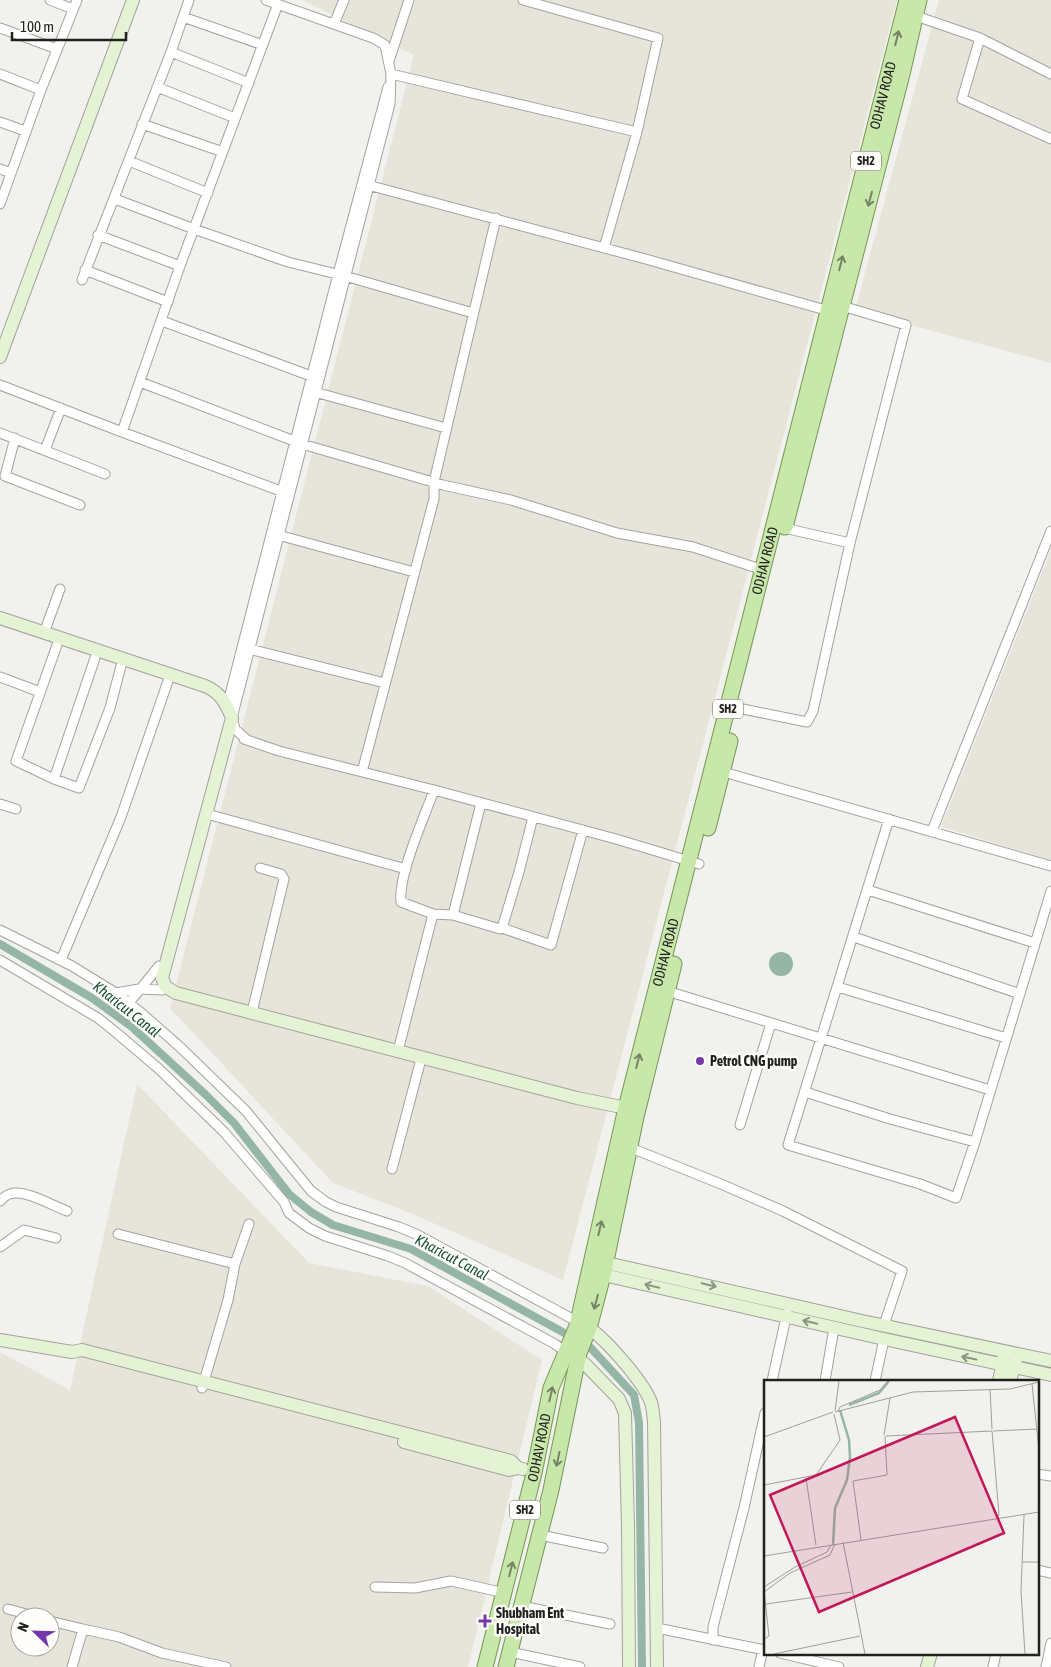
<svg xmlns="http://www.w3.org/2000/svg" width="1051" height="1667" viewBox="0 0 1051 1667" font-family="'Asap Condensed',sans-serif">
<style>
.built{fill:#e7e5da;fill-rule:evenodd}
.water{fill:#95b6a4}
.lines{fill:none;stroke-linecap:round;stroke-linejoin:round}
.canal{stroke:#95b6a4;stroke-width:8}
.street-casing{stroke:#a3a29f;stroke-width:11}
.secondary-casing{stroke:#a3a29f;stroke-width:14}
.primary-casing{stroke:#769754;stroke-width:17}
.street{stroke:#fff;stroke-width:9}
.secondary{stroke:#e4f3d4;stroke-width:12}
.primary{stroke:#c8e7aa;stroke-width:15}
.oneway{stroke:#748464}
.oneway2{stroke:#8c9483}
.poi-dot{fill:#7437ac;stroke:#fffefb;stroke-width:2}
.labels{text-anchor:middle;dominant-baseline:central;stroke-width:5;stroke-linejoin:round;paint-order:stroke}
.shield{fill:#fffefb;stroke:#646361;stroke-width:1}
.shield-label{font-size:12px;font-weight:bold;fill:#21211f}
.street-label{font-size:14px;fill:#21211f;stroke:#fffefb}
.poi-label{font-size:14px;font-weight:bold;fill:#21211f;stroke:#fffefb;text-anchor:start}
.water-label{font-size:15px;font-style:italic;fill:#134f36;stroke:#fffefb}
.inset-river{fill:none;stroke:#95b6a4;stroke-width:2.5}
.inset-road{fill:none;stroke:#9e9e9b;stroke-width:1}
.view{fill:#c2185b;fill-opacity:0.15;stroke:#c2185b;stroke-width:2.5}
.inset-edge{fill:none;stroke:#21211f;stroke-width:2.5}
</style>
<rect width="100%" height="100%" fill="#f1f1ed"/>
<path class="built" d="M 302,0 L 897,0 L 563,1280 L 415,1215 L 333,1183 L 170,1008 L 414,55 Z
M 939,0 L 1051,0 L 1051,363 L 855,310 Z
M 1051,550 L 1051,860 L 941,827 Z
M 137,1084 L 309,1263 L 428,1286 L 542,1360 L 468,1667 L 0,1667 L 0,1352 L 70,1390 ZM 20,1617 L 50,1617 L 50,1647 L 20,1647 Z"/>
<path class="water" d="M769 964a12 12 0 1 1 24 0a12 12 0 1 1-24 0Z"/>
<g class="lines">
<path class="canal" d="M 0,944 L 92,998 L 132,1027 L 206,1095 L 234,1123 L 289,1194 L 311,1212 L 333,1225 L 411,1249 L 590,1347 L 634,1395 L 639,1423 L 642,1667"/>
<defs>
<path id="street" d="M 50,0 L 73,9
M 523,0 L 658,38 L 637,132 L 604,248
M 916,16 L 980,38 L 1051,74
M 183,17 L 263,45
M 334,24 L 344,0
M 0,28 L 57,49
M 980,38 L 962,99 L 1051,139
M 171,52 L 249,83
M 389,61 L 409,0
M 0,74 L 41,90
M 391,74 L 637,132
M 157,87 L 235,118
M 0,122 L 25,131
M 142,124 L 223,152
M 129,161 L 208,193
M 0,169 L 11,173
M 364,184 L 642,258 L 829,311
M 115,199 L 194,229 L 288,262 L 345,276 L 473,313
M 0,204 L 41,90 L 77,0
M 98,235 L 180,266
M 85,270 L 168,302
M 82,280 L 171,52 L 189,0
M 842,306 L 906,325 L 850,543
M 162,321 L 311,376
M 140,382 L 302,444 L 443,485 L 511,500 L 617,533 L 693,547 L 763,570
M 0,385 L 122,432 L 286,493
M 311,391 L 446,428
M 122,432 L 180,266 L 278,4
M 0,433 L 105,474
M 15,438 L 5,476 L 80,505
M 45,450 L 61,408
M 278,535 L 414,572
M 44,633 L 60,589
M 57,645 L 16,761 L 54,779 L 79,788 L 110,708 L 121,666
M 249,649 L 385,683
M 0,677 L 40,692
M 227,706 L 338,274 L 388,87
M 738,708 L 807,722 L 813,711 L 850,543 L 784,528
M 244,739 L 279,751 L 434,790 L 616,839 L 699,864
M 247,740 L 235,729 L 232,718 L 390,104 L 391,74 L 385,45 L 373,38 L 266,0
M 720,771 L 1051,866
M 362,772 L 434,499 L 434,482 L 496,218
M 54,779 L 95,658
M 434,790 C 424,818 398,875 401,902 L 433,914 L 453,915 L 500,929 L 502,928 L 519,872 L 533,817
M 0,804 L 16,809
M 207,814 L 406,869
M 889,819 L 788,1145 L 920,1184 L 956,1198 L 975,1142 L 1051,891
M 932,831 L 1051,531
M 868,890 L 1035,943
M 453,915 L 481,803
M 502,928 L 551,945 L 583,830
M 0,930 L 72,966 L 116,993 L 139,1011 L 180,1047 L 246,1111 L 311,1191 L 326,1202 L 336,1207 L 399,1227 L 418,1235 L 578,1322
M 854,937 L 1020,994
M 0,960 L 98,1018 L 119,1035 L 159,1069 L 224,1132 L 284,1202 L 289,1213 L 309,1228 L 325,1236 L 388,1256 L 405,1263 L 555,1344 L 567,1353
M 61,960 L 121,817 L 168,681
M 838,987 L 1006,1038
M 667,991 L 990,1090
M 116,993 L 139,989 L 162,990 L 166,987
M 129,1003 L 159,966 L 165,968
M 252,1012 L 284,879 L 281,874 L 260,868
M 398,1051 L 433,914
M 805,1092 L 890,1119 L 975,1142
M 740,1125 L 771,1023
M 631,1148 L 721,1184 L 783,1211 L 902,1271 L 884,1325
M 392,1169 L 420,1063
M 0,1201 C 3,1198 6,1195 10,1194 C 25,1189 53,1206 67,1211
M 118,1234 L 235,1264 L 249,1224
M 0,1247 L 24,1230 L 56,1238
M 772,1381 L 787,1313
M 825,1381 L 834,1328
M 875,1381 L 884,1339
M 202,1388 L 228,1300 L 235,1264
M 1037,1474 L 1051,1476
M 540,1535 L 603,1548
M 1037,1570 L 1051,1573
M 375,1587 L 415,1588 L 451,1581 L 505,1593
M 521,1606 L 610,1624
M 8,1609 L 37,1617
M 50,1621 L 83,1629
M 657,1628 L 765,1650
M 713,1640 L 713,1627 L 744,1508 L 765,1413
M 510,1652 L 580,1667
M 780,1653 L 839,1667
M 72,1667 L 83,1629 L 119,1637 L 162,1653 L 226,1667
M 759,1667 L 763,1649
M 993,1667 L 996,1653
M 1046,1667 L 1051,1643"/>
<path id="secondary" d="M 0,357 L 133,0
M 0,618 L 205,686 C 220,692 226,703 232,718 L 162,978 L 166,987 L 176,993 L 577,1098 L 636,1110
M 598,1261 L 862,1321 L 1051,1361
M 595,1273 L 884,1339 L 1051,1375
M 583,1324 C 603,1335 642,1380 651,1402 C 653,1408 653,1415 654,1421 L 657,1667
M 0,1340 L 72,1352 L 82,1350 L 511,1461 L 518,1468
M 571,1356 L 585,1364 L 619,1399 L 625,1413 L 628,1525 L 629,1667
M 999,1381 L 1004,1356
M 1010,1381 L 1016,1359
M 404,1442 L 509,1470 L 518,1468 L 523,1469
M 927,1667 L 931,1653"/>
<g id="primary">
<path d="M 785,527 L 902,74 L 919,0"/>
<path d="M 708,828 L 730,741"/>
<path id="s1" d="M 485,1667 L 534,1473 L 551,1388 L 577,1326 L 626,1108 L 907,0"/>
<path d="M 506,1667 L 551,1490 L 579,1353 L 589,1328 L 603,1275 L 636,1117 L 674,964"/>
</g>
</defs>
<use href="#street" class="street-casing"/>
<use href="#secondary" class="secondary-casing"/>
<use href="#primary" class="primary-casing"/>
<use href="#street" class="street"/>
<use href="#secondary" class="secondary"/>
<use href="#primary" class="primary"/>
</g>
<defs><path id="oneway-shaft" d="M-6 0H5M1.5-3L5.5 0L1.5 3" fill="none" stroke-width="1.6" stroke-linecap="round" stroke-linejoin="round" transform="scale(1.25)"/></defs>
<g class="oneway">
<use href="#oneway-shaft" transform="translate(897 38) rotate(-76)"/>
<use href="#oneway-shaft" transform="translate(870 199) rotate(105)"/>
<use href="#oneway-shaft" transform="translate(841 263) rotate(-76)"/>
<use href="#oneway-shaft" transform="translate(638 1061) rotate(-76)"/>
<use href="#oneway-shaft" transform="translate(600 1228) rotate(-77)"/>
<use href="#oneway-shaft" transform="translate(596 1302) rotate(105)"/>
<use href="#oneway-shaft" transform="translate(551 1394) rotate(-77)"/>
<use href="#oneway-shaft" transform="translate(558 1459) rotate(102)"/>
<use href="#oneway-shaft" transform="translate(511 1569) rotate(-76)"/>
</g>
<g class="oneway2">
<use href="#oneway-shaft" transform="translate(709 1285) rotate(13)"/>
<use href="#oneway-shaft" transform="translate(652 1286) rotate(-167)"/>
<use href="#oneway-shaft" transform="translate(810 1322) rotate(-167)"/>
<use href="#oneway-shaft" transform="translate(969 1358) rotate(-168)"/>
</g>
<g class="poi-dot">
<circle cx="700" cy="1061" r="5"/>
<path d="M482.5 1613.5h5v5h5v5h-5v5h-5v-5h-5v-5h5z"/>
</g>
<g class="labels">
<g class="shield">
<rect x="851" y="151.5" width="30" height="19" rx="4"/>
<rect x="713" y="699.5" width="30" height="19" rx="4"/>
<rect x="510" y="1500.5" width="30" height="19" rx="4"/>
</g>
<g class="shield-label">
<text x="866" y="161">SH2</text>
<text x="728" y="709">SH2</text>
<text x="525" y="1510">SH2</text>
</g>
<g class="street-label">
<text stroke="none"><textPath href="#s1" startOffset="1622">ODHAV ROAD</textPath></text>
<text stroke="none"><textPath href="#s1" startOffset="1142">ODHAV ROAD</textPath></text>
<text stroke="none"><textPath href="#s1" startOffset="738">ODHAV ROAD</textPath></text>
<text stroke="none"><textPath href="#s1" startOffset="226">ODHAV ROAD</textPath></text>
</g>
<g class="poi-label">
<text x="710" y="1061">Petrol CNG pump</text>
<text x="496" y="1613">Shubham Ent<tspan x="496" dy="16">Hospital</tspan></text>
</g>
<g class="water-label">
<text transform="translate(127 1009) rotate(38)">Kharicut Canal</text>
<text transform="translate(452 1257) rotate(28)">Kharicut Canal</text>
</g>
</g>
<g transform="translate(764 1380)">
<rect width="275" height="275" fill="#f1f1ed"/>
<path class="inset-river" d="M 85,25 L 115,13 L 125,1M 69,165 L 71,128 L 83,100 L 86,77 L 85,60 L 76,30"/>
<path class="inset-road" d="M 268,4 L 275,70M 226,9 L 228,49M 71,31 L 75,1M 71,32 L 149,12 L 246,9 L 275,2M 74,32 L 76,27 L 116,10 L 124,1M 229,51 L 273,49M 120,55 L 126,18M 122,56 L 228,51 L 235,135 L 232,137M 0,57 L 69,32M 42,98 L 52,165M 0,105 L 52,95 L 76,60 L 70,34M 260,135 L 257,211 L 261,274M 97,160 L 89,101 L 123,95 L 121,56M 79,162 L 101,274M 0,176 L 275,132M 258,182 L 275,182M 0,207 L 31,187 L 63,172 L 67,165M 0,211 L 5,256 L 0,259M 0,212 L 26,193 L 66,175 L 71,164M 2,224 L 88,212M 10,274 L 96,256"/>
<path class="view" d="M 191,37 L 240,153 L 55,232 L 6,115 Z"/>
<rect width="275" height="275" class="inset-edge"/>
</g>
<g transform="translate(35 1632) rotate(293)"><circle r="24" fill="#fffefb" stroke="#a6a6a3"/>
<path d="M0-4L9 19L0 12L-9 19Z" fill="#7437ac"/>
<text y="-8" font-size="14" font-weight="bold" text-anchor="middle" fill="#21211f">N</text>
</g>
<path d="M12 32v8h114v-8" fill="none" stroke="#21211f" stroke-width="2.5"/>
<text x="20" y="32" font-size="15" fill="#21211f" stroke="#fffefb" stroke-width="4" paint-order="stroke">100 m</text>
</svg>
